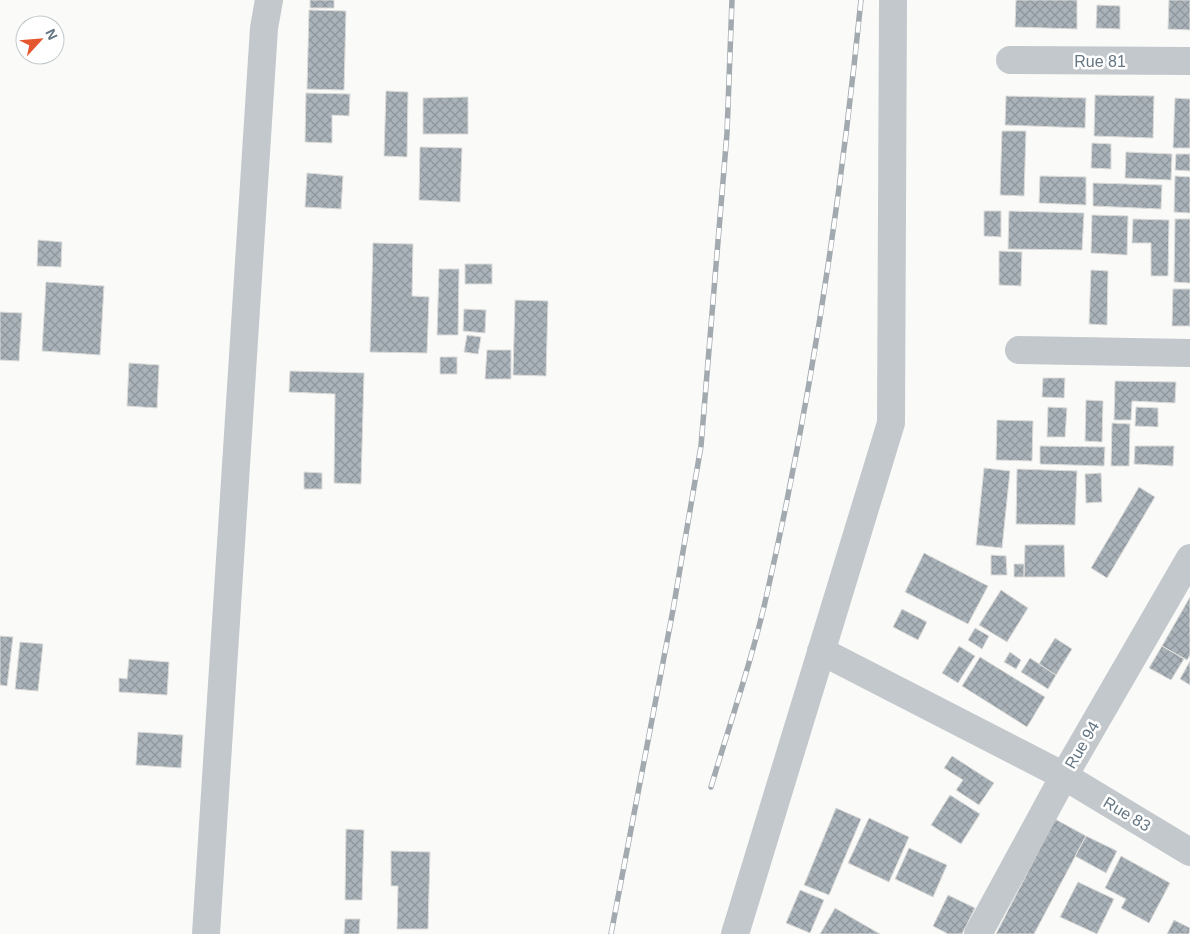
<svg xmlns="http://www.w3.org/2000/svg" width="1190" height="934" viewBox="0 0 1190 934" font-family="Arial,sans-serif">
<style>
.building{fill:url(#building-cross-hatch);stroke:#dcdcda}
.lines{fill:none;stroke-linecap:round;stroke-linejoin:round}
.minor{stroke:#c3c8cc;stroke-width:28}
.rail-casing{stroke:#a2aab0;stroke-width:5.5}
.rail{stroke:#fff;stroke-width:4;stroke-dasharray:11;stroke-linecap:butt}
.labels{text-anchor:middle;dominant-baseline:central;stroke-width:5;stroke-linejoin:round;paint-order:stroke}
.street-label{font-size:16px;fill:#657683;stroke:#fff}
</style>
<defs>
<pattern id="building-cross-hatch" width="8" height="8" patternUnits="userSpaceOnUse" patternTransform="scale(1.25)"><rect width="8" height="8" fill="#aab3b9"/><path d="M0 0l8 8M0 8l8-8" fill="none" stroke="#8e969c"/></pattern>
</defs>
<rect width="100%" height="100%" fill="#fafaf8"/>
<path class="building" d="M 310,0 L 334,0 L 334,8 L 310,8 Z
M 1016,0 L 1077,0 L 1077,29 L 1015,27 Z
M 1169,0 L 1190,0 L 1190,30 L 1168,29 Z
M 1097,5 L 1120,6 L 1120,29 L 1096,28 Z
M 309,10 L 346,11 L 344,90 L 307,89 Z
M 386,91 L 408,92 L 407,157 L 384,156 Z
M 306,93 L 350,94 L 349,116 L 332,115 L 332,143 L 305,142 Z
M 1095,95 L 1154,96 L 1153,138 L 1094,136 Z
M 1006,96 L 1086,98 L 1085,128 L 1005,125 Z
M 468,97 L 468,134 L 423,134 L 423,98 Z
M 1175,98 L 1190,99 L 1190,148 L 1173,148 Z
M 1002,131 L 1026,131 L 1024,196 L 1000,195 Z
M 1092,143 L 1111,144 L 1111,169 L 1091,168 Z
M 420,147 L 462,148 L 460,202 L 419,200 Z
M 1126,152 L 1172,154 L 1171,180 L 1125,178 Z
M 1176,154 L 1190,154 L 1190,171 L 1175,170 Z
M 307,173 L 343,176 L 341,209 L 305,207 Z
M 1040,176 L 1086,177 L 1086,205 L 1039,203 Z
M 1175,176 L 1190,177 L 1190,213 L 1174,212 Z
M 1093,183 L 1162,185 L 1161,209 L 1093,206 Z
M 984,211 L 1001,211 L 1001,237 L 984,236 Z
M 1009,211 L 1084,213 L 1082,250 L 1008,249 Z
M 1092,215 L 1128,216 L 1127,255 L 1091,253 Z
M 1133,219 L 1169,220 L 1168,276 L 1151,276 L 1151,243 L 1132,243 Z
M 1175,219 L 1190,219 L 1190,283 L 1174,282 Z
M 38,240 L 62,242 L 61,267 L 37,266 Z
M 373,243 L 413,244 L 412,296 L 429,297 L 427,353 L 370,352 Z
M 999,251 L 1022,252 L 1021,286 L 999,285 Z
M 465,264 L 492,264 L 492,284 L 465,284 Z
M 439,269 L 459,269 L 458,335 L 437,335 Z
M 1091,270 L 1108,271 L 1107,325 L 1089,324 Z
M 46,282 L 104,286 L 100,355 L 42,351 Z
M 1173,289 L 1190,289 L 1190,326 L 1172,326 Z
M 515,300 L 548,301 L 546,376 L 513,375 Z
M 464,309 L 486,310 L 485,333 L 463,331 Z
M 0,312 L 22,313 L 19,361 L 0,360 Z
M 467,335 L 481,337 L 478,354 L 464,352 Z
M 487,350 L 511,350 L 511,379 L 485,379 Z
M 440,357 L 457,357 L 457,374 L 440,374 Z
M 129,363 L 159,365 L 157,408 L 127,406 Z
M 290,371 L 364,373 L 361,484 L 334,483 L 335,394 L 289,392 Z
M 1043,378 L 1065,378 L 1064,398 L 1042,397 Z
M 1115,381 L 1176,382 L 1175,403 L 1132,401 L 1131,420 L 1114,420 Z
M 1086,400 L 1103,401 L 1102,442 L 1085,441 Z
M 1048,407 L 1067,408 L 1065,437 L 1047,437 Z
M 1136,407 L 1158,408 L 1158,427 L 1135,426 Z
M 997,420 L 1033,421 L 1032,461 L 996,460 Z
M 1112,423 L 1130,424 L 1129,466 L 1111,466 Z
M 1040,446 L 1105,447 L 1104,466 L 1040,464 Z
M 1135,446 L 1174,446 L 1173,466 L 1134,464 Z
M 984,468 L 1010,471 L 1002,548 L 976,545 Z
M 1017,469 L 1077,471 L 1075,525 L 1016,524 Z
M 304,472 L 322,473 L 322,489 L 304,489 Z
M 1101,473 L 1102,502 L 1086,503 L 1085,474 Z
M 1139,487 L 1155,497 L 1107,578 L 1091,568 Z
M 1025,545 L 1064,545 L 1065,577 L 1024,577 Z
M 924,553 L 988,586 L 968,624 L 905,592 Z
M 991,555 L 1006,556 L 1007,575 L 991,575 Z
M 1014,564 L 1024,564 L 1024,577 L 1014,577 Z
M 1001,590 L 1028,608 L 1007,642 L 979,625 Z
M 1190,597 L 1190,655 L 1187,660 L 1162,646 Z
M 902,609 L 927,622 L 918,640 L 893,627 Z
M 975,628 L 989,636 L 982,649 L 968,640 Z
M 0,636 L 13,637 L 7,686 L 0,685 Z
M 1055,638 L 1072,649 L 1056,675 L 1039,664 Z
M 20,642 L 43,644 L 38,691 L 15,689 Z
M 959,646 L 975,656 L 958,683 L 942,673 Z
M 1162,646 L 1184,659 L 1171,680 L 1149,668 Z
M 1010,652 L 1021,660 L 1016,669 L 1004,662 Z
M 980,657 L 1045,697 L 1027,727 L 962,686 Z
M 1030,658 L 1056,675 L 1048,689 L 1021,672 Z
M 129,659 L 169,662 L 167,695 L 119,692 L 119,678 L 127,679 Z
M 1190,661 L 1190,685 L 1180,679 Z
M 138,732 L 183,735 L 181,768 L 136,765 Z
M 952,756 L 994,783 L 979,805 L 956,790 L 963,780 L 944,768 Z
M 950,795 L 980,814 L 961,844 L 931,825 Z
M 836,808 L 861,819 L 829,895 L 804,885 Z
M 869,818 L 909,837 L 889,882 L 848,863 Z
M 1055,819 L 1086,836 L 1034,934 L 996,934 Z
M 346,829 L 364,830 L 362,900 L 345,900 Z
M 1086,836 L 1117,851 L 1106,873 L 1075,856 Z
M 909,848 L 947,865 L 933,897 L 895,879 Z
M 391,851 L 430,852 L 428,929 L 397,929 L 398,886 L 391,886 Z
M 1121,856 L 1170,883 L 1149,923 L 1121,908 L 1126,899 L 1105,888 Z
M 1078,882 L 1114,899 L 1097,934 L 1060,917 Z
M 800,890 L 824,900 L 810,933 L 786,923 Z
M 948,895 L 975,908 L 962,934 L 948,934 L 933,926 Z
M 835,908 L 880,934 L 820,934 Z
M 345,919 L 360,919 L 359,934 L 344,934 Z
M 1174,920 L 1190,928 L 1189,934 L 1167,934 Z"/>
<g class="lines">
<path class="minor" d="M 1010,60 L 1190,61
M 1019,350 L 1190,353
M 821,651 L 1064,776 L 1190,852
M 206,934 L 264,28 L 269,0
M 735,934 L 891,423 L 893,0
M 978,934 L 1064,776 L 1190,558"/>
<defs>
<path id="rail" d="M 711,787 C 730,723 754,654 768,589 C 812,395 841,198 861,0
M 611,934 L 673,610 L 701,446 L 727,133 L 732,0"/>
</defs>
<use href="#rail" class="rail-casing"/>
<use href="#rail" class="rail"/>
</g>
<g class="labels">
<g class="street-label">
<text x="1100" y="61">Rue 81</text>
<text transform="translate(1082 745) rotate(-60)">Rue 94</text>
<text transform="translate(1127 814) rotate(31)">Rue 83</text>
</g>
</g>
<g transform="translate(40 40) rotate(64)"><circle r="24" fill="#ffffff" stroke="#c1c8cd"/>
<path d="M0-4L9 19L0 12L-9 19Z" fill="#e4572e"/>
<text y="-8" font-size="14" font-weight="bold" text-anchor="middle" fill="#657683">N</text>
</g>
</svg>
